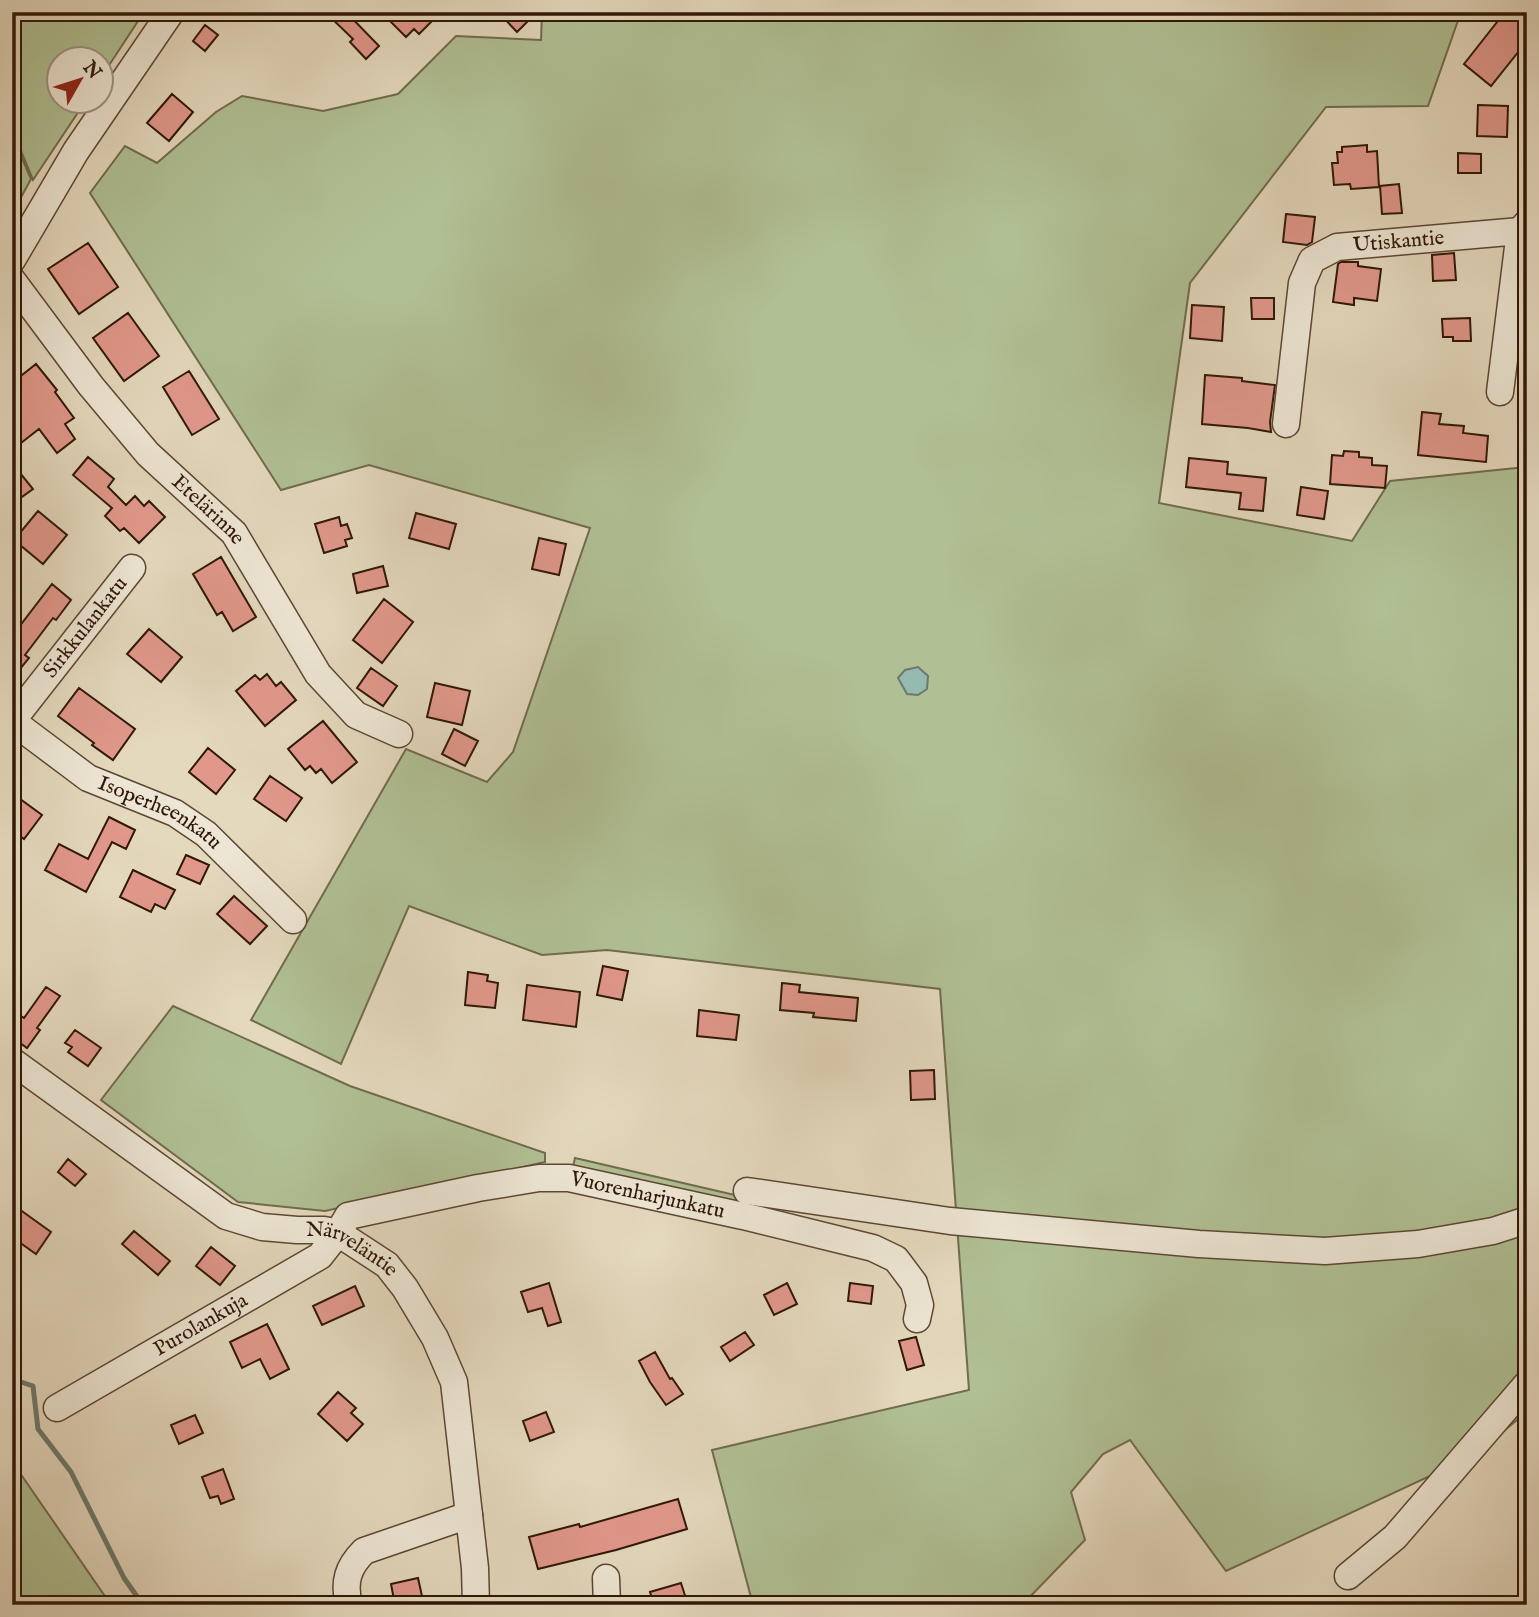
<svg xmlns="http://www.w3.org/2000/svg" width="1539" height="1617" viewBox="0 0 1539 1617" font-family="'IM FELL English',serif">
<style>
.green{fill:#b0c094;stroke:#706c4e;stroke-width:2}
.water{fill:#95bab0;stroke:#6d796c;stroke-width:2}
.lines{fill:none;stroke-linecap:round;stroke-linejoin:round}
.stream{stroke:#6d796c;stroke-width:5}
.building{fill:#e1988b;stroke:#301707;stroke-width:2}
.minor-casing{stroke:#5d4734;stroke-width:29}
.minor{stroke:#ede6d4;stroke-width:26}
.labels{text-anchor:middle;dominant-baseline:central;stroke-width:5;stroke-linejoin:round;paint-order:stroke}
.street-label{font-size:21px;fill:#301707;stroke:#ede6d4}
</style>
<rect width="100%" height="100%" fill="#e4d8bd"/>
<filter id="stains"><feTurbulence type="fractalNoise" baseFrequency=".00286" numOctaves="4"/><feColorMatrix values="0 0 0 0 .2 0 0 0 0 .09 0 0 0 0 .02 0 0 0 .5 -.17"/></filter>
<radialGradient id="worn" r=".72"><stop offset=".6" stop-color="#630" stop-opacity="0"/><stop offset="1" stop-color="#630" stop-opacity=".3"/></radialGradient>
<path class="green" d="M 12,12 L 144,12 L 102,76 L 102,60 L 60,60 L 60,102 L 85,102 L 33,180 L 12,129 Z
M 542,12 L 1461,12 L 1428,106 L 1326,107 L 1190,283 L 1159,503 L 1352,541 L 1390,481 L 1527,467 L 1527,1412 L 1473,1456 L 1226,1571 L 1130,1440 L 1103,1454 L 1071,1492 L 1085,1540 L 1022,1605 L 753,1605 L 712,1450 L 969,1390 L 940,989 L 607,950 L 542,955 L 409,906 L 341,1064 L 251,1020 L 406,749 L 487,782 L 513,752 L 590,528 L 369,465 L 281,490 L 90,193 L 125,146 L 157,163 L 216,112 L 242,96 L 323,111 L 398,94 L 456,36 L 541,40 Z
M 12,135 L 31,179 L 12,214 Z
M 173,1006 L 350,1086 L 545,1153 L 545,1162 L 325,1211 L 238,1202 L 101,1100 Z
M 575,1158 L 739,1196 L 742,1198 L 727,1205 L 572,1171 Z
M 12,1464 L 20,1473 L 111,1605 L 12,1605 Z"/>
<path class="water" d="M 918,667 L 928,676 L 927,689 L 918,695 L 907,694 L 898,678 L 905,670 Z"/>
<g class="lines">
<path class="stream" d="M 12,1379 L 33,1386 L 38,1429 L 71,1472 L 124,1578 L 143,1605"/>
</g>
<path class="building" d="M 325,12 L 346,12 L 379,46 L 366,59 L 350,42 L 353,39 Z
M 401,12 L 421,12 L 431,22 L 419,34 L 414,29 L 406,37 L 391,22 Z
M 498,12 L 521,12 L 529,20 L 517,32 Z
M 1505,12 L 1527,12 L 1527,41 L 1491,86 L 1464,64 Z
M 205,25 L 218,35 L 205,51 L 193,41 Z
M 172,94 L 193,112 L 169,141 L 147,123 Z
M 1478,105 L 1508,106 L 1507,137 L 1477,136 Z
M 1367,145 L 1367,152 L 1377,151 L 1379,187 L 1351,189 L 1350,184 L 1334,185 L 1332,163 L 1338,163 L 1337,152 L 1342,152 L 1342,147 Z
M 1458,153 L 1481,154 L 1481,173 L 1458,173 Z
M 1399,184 L 1402,213 L 1382,214 L 1380,186 Z
M 1286,214 L 1315,217 L 1312,242 L 1307,245 L 1283,242 Z
M 88,243 L 118,287 L 79,314 L 48,269 Z
M 1454,253 L 1456,280 L 1433,281 L 1432,255 Z
M 1341,262 L 1358,262 L 1358,266 L 1381,269 L 1377,301 L 1354,298 L 1354,305 L 1333,302 L 1338,264 Z
M 1251,298 L 1274,298 L 1274,319 L 1252,319 Z
M 1192,305 L 1224,307 L 1222,341 L 1190,338 Z
M 128,313 L 159,356 L 124,381 L 93,338 Z
M 1470,318 L 1471,341 L 1453,341 L 1453,337 L 1443,337 L 1442,319 Z
M 36,364 L 57,390 L 55,392 L 74,418 L 65,424 L 75,439 L 57,453 L 39,429 L 12,450 L 12,383 Z
M 189,371 L 219,419 L 192,435 L 163,387 Z
M 1205,375 L 1242,378 L 1242,381 L 1275,385 L 1270,422 L 1271,432 L 1248,428 L 1202,424 Z
M 1422,412 L 1441,414 L 1439,424 L 1464,426 L 1463,433 L 1488,436 L 1486,462 L 1418,455 Z
M 1344,451 L 1359,452 L 1359,457 L 1372,458 L 1372,465 L 1387,466 L 1385,488 L 1330,484 L 1332,455 L 1343,456 Z
M 88,457 L 114,479 L 108,487 L 126,505 L 135,496 L 144,506 L 149,501 L 165,517 L 139,543 L 124,528 L 120,531 L 105,516 L 112,508 L 73,475 Z
M 1189,458 L 1228,462 L 1227,474 L 1266,478 L 1263,511 L 1239,509 L 1241,493 L 1186,487 Z
M 12,463 L 33,489 L 12,504 Z
M 1301,487 L 1328,491 L 1324,519 L 1297,515 Z
M 38,511 L 67,535 L 43,564 L 14,540 Z
M 416,513 L 456,524 L 449,549 L 409,538 Z
M 339,517 L 341,526 L 347,524 L 352,538 L 345,540 L 347,546 L 324,553 L 315,524 Z
M 539,538 L 566,544 L 559,575 L 532,569 Z
M 221,557 L 256,617 L 233,631 L 222,612 L 217,615 L 193,574 Z
M 383,566 L 388,586 L 357,593 L 353,574 Z
M 52,584 L 71,600 L 56,620 L 53,618 L 25,655 L 29,658 L 12,679 L 12,615 L 22,623 Z
M 384,599 L 413,622 L 382,663 L 353,640 Z
M 149,629 L 182,657 L 161,682 L 127,654 Z
M 371,668 L 397,686 L 383,706 L 357,688 Z
M 267,674 L 276,686 L 281,682 L 296,700 L 265,726 L 236,691 L 255,675 L 260,680 Z
M 435,683 L 470,691 L 462,725 L 427,717 Z
M 79,688 L 135,729 L 113,760 L 92,745 L 94,743 L 58,716 Z
M 323,721 L 357,762 L 332,783 L 321,769 L 316,773 L 310,766 L 305,770 L 288,749 Z
M 454,729 L 478,741 L 465,766 L 442,754 Z
M 208,748 L 235,770 L 216,794 L 189,772 Z
M 270,776 L 302,798 L 286,821 L 254,799 Z
M 12,793 L 42,815 L 24,839 L 12,830 Z
M 109,817 L 135,830 L 126,849 L 112,842 L 86,892 L 45,870 L 59,844 L 88,859 Z
M 186,855 L 209,865 L 200,884 L 177,874 Z
M 133,870 L 175,890 L 165,909 L 155,904 L 151,912 L 120,897 Z
M 234,896 L 267,926 L 250,944 L 217,914 Z
M 603,966 L 628,971 L 622,1000 L 597,995 Z
M 468,972 L 488,975 L 487,981 L 498,983 L 495,1008 L 465,1005 Z
M 782,983 L 800,985 L 799,992 L 858,998 L 856,1021 L 813,1017 L 814,1013 L 780,1010 Z
M 527,985 L 580,992 L 576,1027 L 523,1020 Z
M 46,987 L 60,996 L 37,1028 L 40,1030 L 27,1048 L 12,1037 L 12,1021 L 18,1014 L 24,1018 Z
M 699,1010 L 739,1015 L 736,1040 L 697,1036 Z
M 75,1030 L 101,1048 L 88,1066 L 68,1052 L 72,1047 L 65,1043 Z
M 934,1070 L 935,1099 L 911,1100 L 910,1071 Z
M 68,1159 L 86,1174 L 75,1186 L 58,1172 Z
M 12,1204 L 51,1232 L 36,1254 L 12,1237 Z
M 134,1231 L 170,1261 L 158,1275 L 122,1244 Z
M 211,1247 L 235,1266 L 220,1285 L 196,1266 Z
M 549,1283 L 561,1322 L 548,1326 L 542,1308 L 528,1312 L 521,1292 Z
M 787,1283 L 797,1304 L 774,1315 L 764,1295 Z
M 850,1283 L 873,1286 L 871,1304 L 848,1301 Z
M 355,1286 L 364,1306 L 322,1325 L 313,1306 Z
M 267,1324 L 289,1369 L 270,1379 L 260,1359 L 242,1368 L 230,1342 Z
M 745,1332 L 754,1345 L 730,1361 L 721,1347 Z
M 916,1337 L 924,1365 L 907,1370 L 899,1341 Z
M 655,1352 L 670,1379 L 672,1378 L 683,1394 L 666,1405 L 650,1382 L 639,1361 Z
M 338,1392 L 356,1408 L 351,1413 L 363,1424 L 347,1441 L 318,1414 Z
M 546,1412 L 554,1432 L 530,1441 L 523,1421 Z
M 195,1415 L 203,1433 L 179,1444 L 171,1425 Z
M 223,1469 L 234,1499 L 221,1504 L 218,1496 L 210,1498 L 202,1477 Z
M 678,1499 L 687,1529 L 616,1550 L 538,1569 L 529,1537 L 579,1524 L 580,1527 Z
M 418,1578 L 424,1605 L 395,1605 L 391,1584 Z
M 681,1583 L 688,1605 L 654,1605 L 650,1592 Z"/>
<g class="lines">
<defs>
<g id="minor">
<path d="M 12,260 L 76,151 L 171,12"/>
<path id="s1" d="M 12,280 L 91,386 L 148,454 L 234,533 L 318,674 L 356,715 L 399,734"/>
<path d="M 1500,392 L 1520,231"/>
<path id="s2" d="M 1286,424 L 1302,283 L 1312,260 L 1337,247 L 1520,231 L 1527,223"/>
<path id="s3" d="M 12,721 L 88,778 L 175,813 L 206,834 L 293,920"/>
<path id="s4" d="M 12,721 L 132,568"/>
<path id="s5" d="M 12,1061 L 226,1216 L 262,1227 L 297,1230 L 324,1230 L 338,1233 L 387,1265 L 405,1288 L 435,1338 L 454,1382 L 475,1568 L 476,1605"/>
<path d="M 747,1191 L 950,1221 L 1199,1244 L 1325,1251 L 1418,1244 L 1493,1231 L 1527,1220"/>
<path id="s6" d="M 57,1408 L 320,1256 L 338,1233 L 348,1216 L 478,1188 L 539,1178 L 569,1178 L 743,1216 L 873,1248 L 896,1259 L 914,1283 L 920,1305 L 917,1319"/>
<path d="M 1348,1576 L 1395,1537 L 1527,1384"/>
<path d="M 606,1578 L 607,1605"/>
<path d="M 349,1605 C 343,1582 348,1567 364,1551 L 469,1515"/>
</g>
</defs>
<use href="#minor" class="minor-casing"/>
<use href="#minor" class="minor"/>
</g>
<g class="labels">
<g class="street-label">
<text stroke="none"><textPath href="#s2" startOffset="257">Utiskantie</textPath></text>
<text stroke="none"><textPath href="#s1" startOffset="303">Etelärinne</textPath></text>
<text stroke="none"><textPath href="#s4" startOffset="119">Sirkkulankatu</textPath></text>
<text stroke="none"><textPath href="#s3" startOffset="175">Isoperheenkatu</textPath></text>
<text stroke="none"><textPath href="#s6" startOffset="658">Vuorenharjunkatu</textPath></text>
<text stroke="none"><textPath href="#s5" startOffset="397">Närveläntie</textPath></text>
<text stroke="none"><textPath href="#s6" startOffset="166">Purolankuja</textPath></text>
</g>
</g>
<rect width="1539" height="1617" fill="none" stroke="#e4d8bd" stroke-width="42"/>
<rect x="14" y="14" width="1511" height="1589" fill="none" stroke="#301707" stroke-width="3.5"/>
<rect x="21" y="21" width="1497" height="1575" fill="none" stroke="#301707" stroke-width="2"/>
<g transform="translate(80 80) rotate(51)"><circle r="33" fill="#ede6d4" stroke="#a19382" stroke-width="2"/>
<path d="M0-5L12 26L0 18L-12 26Z" fill="#8f2418"/>
<text y="-10" font-size="19" font-weight="bold" text-anchor="middle" fill="#301707">N</text>
</g>
<rect width="100%" height="100%" filter="url(#stains)"/>
<rect width="100%" height="100%" fill="url(#worn)"/>
</svg>
